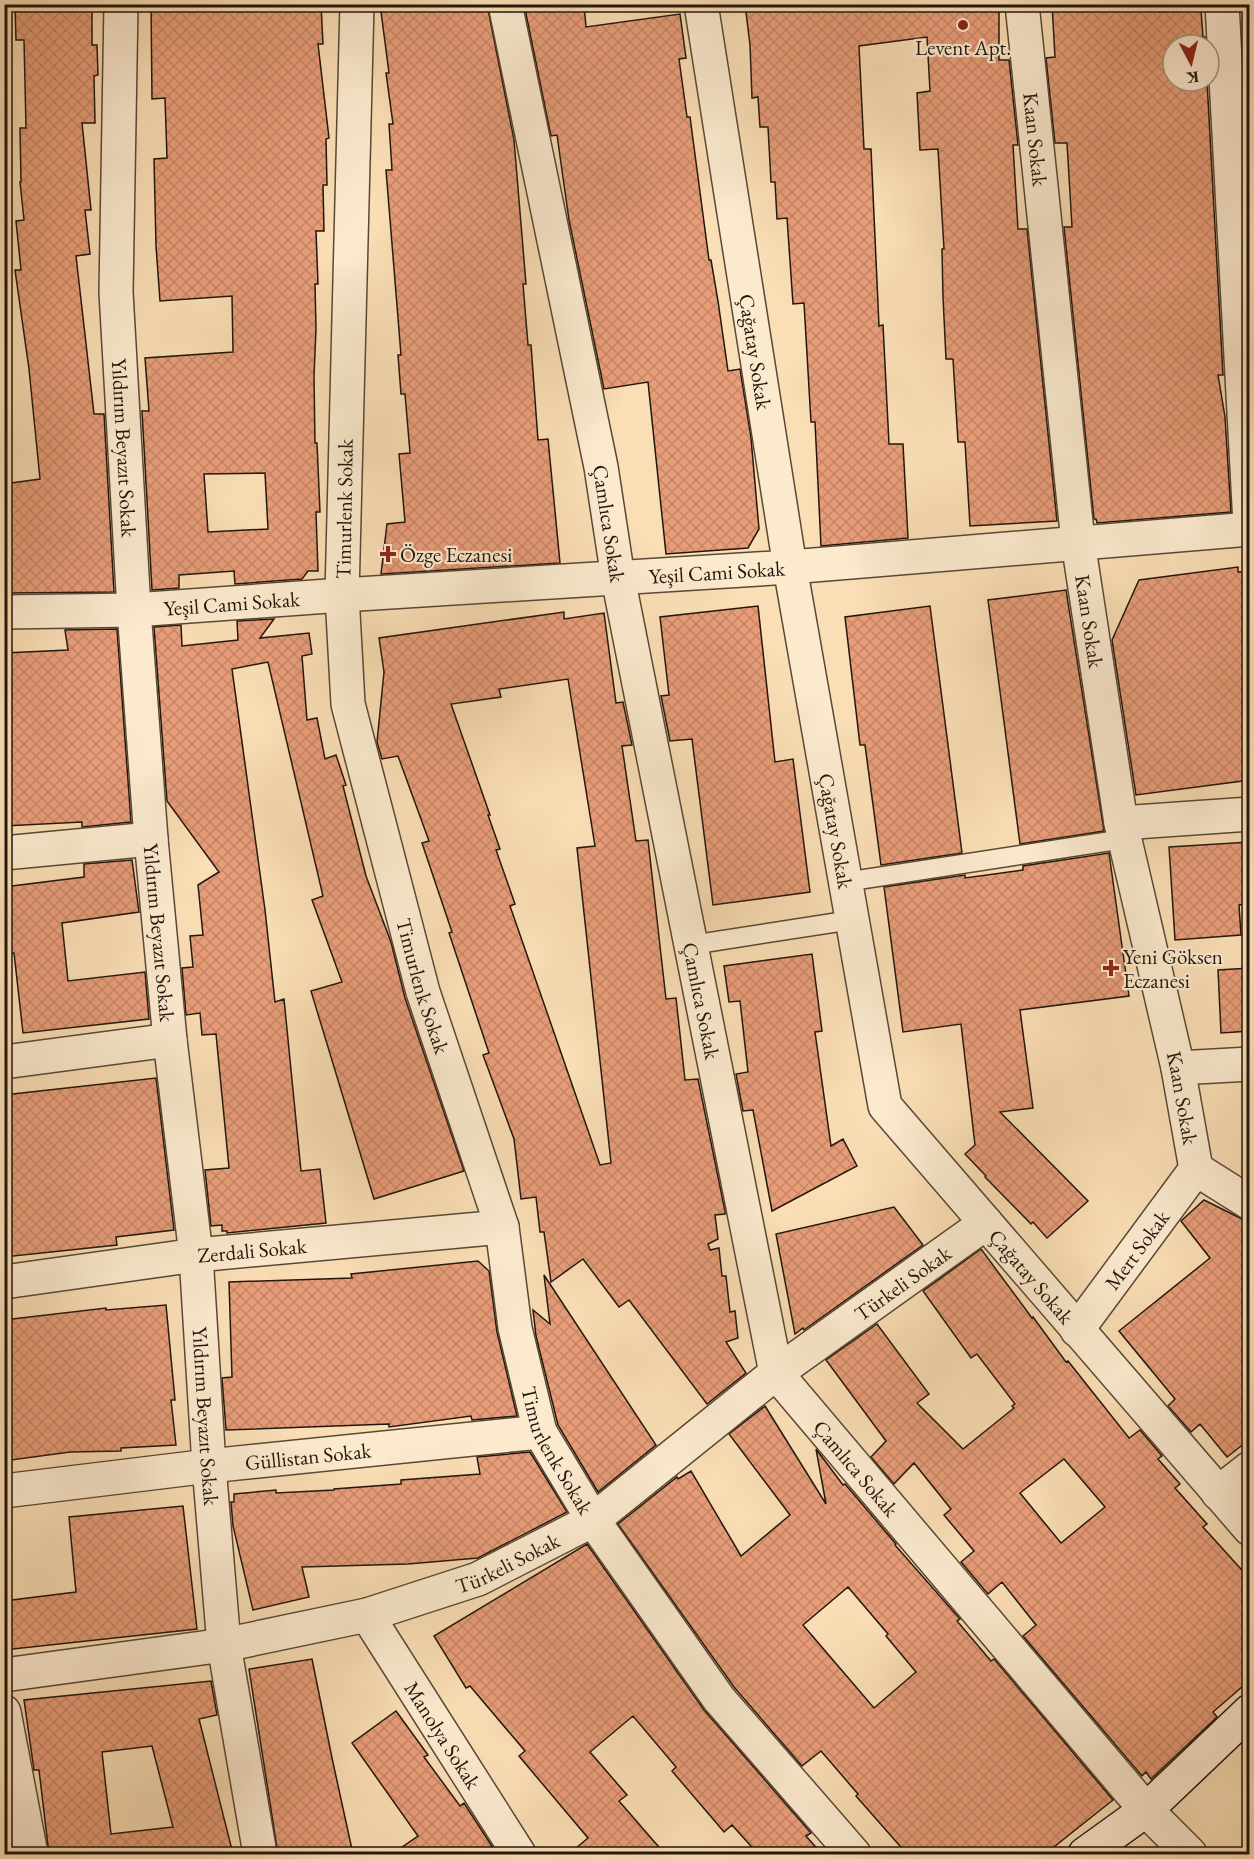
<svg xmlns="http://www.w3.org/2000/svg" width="1254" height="1859" viewBox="0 0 1254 1859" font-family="'EB Garamond',serif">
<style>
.building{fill:url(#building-cross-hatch);stroke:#22160c;stroke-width:1.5;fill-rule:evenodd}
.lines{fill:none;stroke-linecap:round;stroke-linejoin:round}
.lane-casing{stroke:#584836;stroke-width:21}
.street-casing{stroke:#584836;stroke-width:36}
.secondary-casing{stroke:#22160c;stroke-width:36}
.lane{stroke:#fceacf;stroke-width:18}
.street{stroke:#fceacf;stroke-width:33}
.secondary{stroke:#fceacf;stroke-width:33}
.poi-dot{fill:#8f2418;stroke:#fceacf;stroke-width:2}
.labels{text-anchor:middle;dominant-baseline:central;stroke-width:4.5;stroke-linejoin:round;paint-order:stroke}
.poi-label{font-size:21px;fill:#22160c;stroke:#fceacf;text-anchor:start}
.street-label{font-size:21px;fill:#22160c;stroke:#fceacf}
</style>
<defs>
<pattern id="building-cross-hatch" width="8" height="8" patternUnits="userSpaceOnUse" patternTransform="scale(1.5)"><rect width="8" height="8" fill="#e89d79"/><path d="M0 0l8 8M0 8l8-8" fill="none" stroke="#c78667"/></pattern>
</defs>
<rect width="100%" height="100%" fill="#fadeb5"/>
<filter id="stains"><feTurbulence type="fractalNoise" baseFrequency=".00333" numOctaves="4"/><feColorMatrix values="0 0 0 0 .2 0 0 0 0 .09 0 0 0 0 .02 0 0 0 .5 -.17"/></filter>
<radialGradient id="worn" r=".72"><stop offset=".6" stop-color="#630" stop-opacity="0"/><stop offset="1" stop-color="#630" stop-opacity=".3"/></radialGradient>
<path class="building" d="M 15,4 L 92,4 L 92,45 L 97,45 L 98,75 L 94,76 L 95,123 L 82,123 L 91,210 L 85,210 L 90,254 L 76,256 L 94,414 L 104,414 L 114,592 L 8,593 L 4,564 L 4,484 L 40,479 L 29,369 L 15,270 L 21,270 L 16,221 L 24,220 L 20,182 L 21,182 L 20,128 L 26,128 L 24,40 L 16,40 Z
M 151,4 L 321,4 L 323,44 L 318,44 L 329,138 L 326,139 L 327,185 L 323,185 L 324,231 L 316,231 L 318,284 L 315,284 L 316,329 L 314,376 L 315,443 L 317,443 L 320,512 L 316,512 L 318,571 L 308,571 L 302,579 L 235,584 L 234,571 L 179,575 L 179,588 L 152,590 L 142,411 L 149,411 L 145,358 L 233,352 L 232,296 L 160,301 L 156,246 L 154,159 L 167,158 L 165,98 L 152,99 ZM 265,473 L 268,529 L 208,532 L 204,474 Z
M 380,4 L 487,4 L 514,140 L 526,284 L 523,284 L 528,345 L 531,345 L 538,440 L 548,439 L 560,563 L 381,574 L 387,524 L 405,522 L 399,454 L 410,453 L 405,394 L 401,394 L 398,355 L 401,355 L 386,170 L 392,170 L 389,124 L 393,124 L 386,73 L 389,73 Z
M 524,4 L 584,4 L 586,27 L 680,14 L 686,58 L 679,59 L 687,117 L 690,117 L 709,260 L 711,260 L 718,301 L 728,371 L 740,369 L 751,438 L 759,529 L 748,548 L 666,554 L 648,382 L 604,389 L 569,220 L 557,135 L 551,136 Z
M 745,4 L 999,4 L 999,60 L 1009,60 L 1018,145 L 1013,145 L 1018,229 L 1027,229 L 1057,521 L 970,526 L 965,442 L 958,442 L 953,359 L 946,359 L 943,297 L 942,249 L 944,249 L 938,149 L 920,150 L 917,93 L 930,91 L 927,37 L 859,46 L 864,149 L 871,149 L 879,326 L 883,325 L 889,444 L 903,444 L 908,538 L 821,546 L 815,422 L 811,422 L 804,303 L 793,304 L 787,218 L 777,219 L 775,182 L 771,182 L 768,127 L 760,127 L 758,97 L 752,98 L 750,45 Z
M 1052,4 L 1159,4 L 1159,12 L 1201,10 L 1203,37 L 1205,37 L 1205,45 L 1173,45 L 1173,81 L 1207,81 L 1223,375 L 1218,375 L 1225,417 L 1231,512 L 1097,523 L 1096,519 L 1094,519 L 1064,227 L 1072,227 L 1067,143 L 1055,143 L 1046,58 L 1055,57 Z
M 1250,33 L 1250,166 L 1242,34 Z
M 1238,567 L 1238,572 L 1248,572 L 1250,590 L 1250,699 L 1243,700 L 1250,745 L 1250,780 L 1136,795 L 1112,640 L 1139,580 Z
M 1066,590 L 1104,831 L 1020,844 L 988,600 Z
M 758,606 L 775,762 L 793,759 L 810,892 L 713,905 L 692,739 L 670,741 L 661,696 L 669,695 L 660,617 Z
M 930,606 L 962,853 L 881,865 L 865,745 L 860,745 L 845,617 Z
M 564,612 L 564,619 L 604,613 L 616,703 L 623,702 L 632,745 L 622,746 L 636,841 L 648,840 L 666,999 L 676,998 L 685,1080 L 698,1079 L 725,1211 L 725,1214 L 715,1215 L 718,1239 L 708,1244 L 710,1250 L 719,1248 L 722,1276 L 726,1276 L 730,1312 L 735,1311 L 738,1338 L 726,1342 L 746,1373 L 707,1404 L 629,1300 L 619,1307 L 583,1259 L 551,1282 L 544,1232 L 540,1232 L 536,1197 L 521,1199 L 514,1139 L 483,1055 L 489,1053 L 449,933 L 452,932 L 422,843 L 429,841 L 398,756 L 382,759 L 377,742 L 384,672 L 379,638 ZM 568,679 L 595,846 L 577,848 L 611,1163 L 600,1165 L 510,906 L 515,904 L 496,850 L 500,849 L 488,815 L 490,815 L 451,704 L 501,697 L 499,689 Z
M 274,619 L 260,638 L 309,633 L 312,654 L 302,656 L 307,720 L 317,718 L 325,759 L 336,755 L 346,785 L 343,786 L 366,876 L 391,942 L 405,998 L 464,1171 L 374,1199 L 311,991 L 342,982 L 312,900 L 323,896 L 268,662 L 232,669 L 265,910 L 275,1002 L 284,999 L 301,1171 L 320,1169 L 326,1223 L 227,1233 L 227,1231 L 222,1231 L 222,1225 L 211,1226 L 205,1170 L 229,1168 L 216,1034 L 202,1035 L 200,1013 L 186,1015 L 182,968 L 193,967 L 190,936 L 203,935 L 198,885 L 219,872 L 167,801 L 154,627 L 181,625 L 182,646 L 238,640 L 237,621 Z
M 117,629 L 131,822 L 82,827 L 82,822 L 4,826 L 4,653 L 68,650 L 65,630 Z
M 1250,842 L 1250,904 L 1239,905 L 1241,935 L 1175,940 L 1169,847 Z
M 1109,853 L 1129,996 L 1020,1010 L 1033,1108 L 1000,1112 L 1088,1201 L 1047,1238 L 1033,1222 L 1031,1224 L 985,1177 L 986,1176 L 965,1154 L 975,1145 L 961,1024 L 903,1032 L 884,887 L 965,875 L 965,878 L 1023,870 L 1023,866 Z
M 132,860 L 139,912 L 62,923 L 68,981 L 145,972 L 149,1019 L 23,1033 L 14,953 L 4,954 L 4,887 L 84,877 L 84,864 Z
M 812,954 L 822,1031 L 815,1032 L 831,1146 L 843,1139 L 857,1166 L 772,1211 L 753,1110 L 743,1111 L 736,1074 L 748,1072 L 740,1001 L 729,1002 L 724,966 Z
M 1250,968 L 1250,1031 L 1221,1033 L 1218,970 Z
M 156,1078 L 174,1230 L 116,1237 L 117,1245 L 4,1257 L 4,1095 Z
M 1204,1200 L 1250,1223 L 1250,1439 L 1227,1457 L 1200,1424 L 1191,1432 L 1168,1406 L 1175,1399 L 1119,1331 L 1210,1258 L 1181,1221 Z
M 894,1207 L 923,1245 L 804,1330 L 803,1328 L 795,1334 L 776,1234 Z
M 981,1249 L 1032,1318 L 1033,1317 L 1066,1362 L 1068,1361 L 1129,1438 L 1140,1430 L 1162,1456 L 1158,1459 L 1180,1484 L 1175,1488 L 1207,1524 L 1203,1527 L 1250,1579 L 1250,1680 L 1213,1712 L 1217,1717 L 1151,1779 L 1146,1772 L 1142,1776 L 1023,1636 L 1036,1625 L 1002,1582 L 988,1594 L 961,1562 L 974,1551 L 944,1515 L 951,1509 L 914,1463 L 894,1484 L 871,1457 L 886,1441 L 826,1360 L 877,1324 L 929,1394 L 917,1403 L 963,1449 L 1014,1408 L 1012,1406 L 1015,1404 L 977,1354 L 971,1358 L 923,1291 ZM 1064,1459 L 1105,1507 L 1061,1543 L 1020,1493 Z
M 478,1261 L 489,1271 L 497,1332 L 517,1416 L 472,1420 L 471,1416 L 389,1427 L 389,1424 L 226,1430 L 222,1378 L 232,1377 L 229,1282 L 352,1278 L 351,1274 Z
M 544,1275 L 656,1445 L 598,1492 L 558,1425 L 536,1336 L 533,1310 L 550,1324 Z
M 166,1305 L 175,1400 L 171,1400 L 176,1445 L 121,1448 L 121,1451 L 70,1452 L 4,1461 L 4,1320 L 106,1308 L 106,1310 Z
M 765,1406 L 826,1504 L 816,1449 L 843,1485 L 845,1484 L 896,1544 L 895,1545 L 960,1619 L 957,1621 L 991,1661 L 994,1659 L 1113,1800 L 1045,1854 L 907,1854 L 856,1796 L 858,1794 L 821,1751 L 802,1766 L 734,1687 L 618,1524 L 677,1477 L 678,1479 L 691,1471 L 741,1556 L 790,1515 L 729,1434 ZM 848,1587 L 888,1634 L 886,1636 L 916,1672 L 874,1708 L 803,1625 Z
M 530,1452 L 567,1512 L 478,1558 L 408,1564 L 302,1567 L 309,1597 L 253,1610 L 233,1526 L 231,1502 L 234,1502 L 234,1494 L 276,1490 L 276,1493 L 334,1490 L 334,1489 L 401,1484 L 401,1480 L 480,1474 L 477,1457 Z
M 183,1506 L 197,1629 L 4,1650 L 4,1601 L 76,1592 L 69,1517 Z
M 587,1544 L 704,1710 L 811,1833 L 806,1836 L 822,1854 L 758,1854 L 732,1825 L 724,1832 L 672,1771 L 676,1767 L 633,1716 L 590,1752 L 627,1795 L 619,1801 L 665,1854 L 569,1854 L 588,1838 L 519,1756 L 525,1751 L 470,1686 L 466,1688 L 434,1636 Z
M 312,1659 L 332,1758 L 353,1854 L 278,1854 L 249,1669 Z
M 211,1681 L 217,1715 L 199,1719 L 233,1854 L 49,1854 L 39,1770 L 34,1770 L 24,1700 ZM 152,1746 L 173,1827 L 111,1834 L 102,1752 Z
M 396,1711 L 428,1755 L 424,1757 L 460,1806 L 464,1803 L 497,1854 L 392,1854 L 418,1836 L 352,1743 Z"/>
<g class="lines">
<defs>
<path id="lane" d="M 845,882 L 1124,839
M 691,945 L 852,920"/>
<g id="street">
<path id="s1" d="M 121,4 L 116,292 L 134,610 L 151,839 L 170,1040 L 196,1255 L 209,1466 L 224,1645 L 260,1854"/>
<path id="s2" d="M 357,4 L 342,595 L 348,704 L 423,992 L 502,1227 L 515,1328 L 540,1432 L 593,1520 L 719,1699 L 854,1854"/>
<path id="s3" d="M 505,4 L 601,467 L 618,578 L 776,1373 L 1146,1810 L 1190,1854"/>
<path id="s4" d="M 701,4 L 790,567 L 885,1106 L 1250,1529"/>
<path id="s5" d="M 1022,4 L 1078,542 L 1121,823 L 1178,1068 L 1196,1169 L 1250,1203"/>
<path d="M 1222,4 L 1250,524"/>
<path id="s6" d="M 4,612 L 134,610 L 342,595 L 790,567 L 1250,529"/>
<path d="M 1121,823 L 1250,814"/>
<path d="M 4,853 L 151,839"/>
<path d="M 4,1062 L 170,1040"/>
<path d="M 1178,1068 L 1250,1064"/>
<path id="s7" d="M 4,1282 L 196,1255 L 502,1227"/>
<path id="s8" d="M 1077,1330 L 1196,1169"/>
<path id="s9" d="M 4,1491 L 209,1466 L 540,1432"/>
<path d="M 1218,1493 L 1250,1468"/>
<path id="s10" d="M 367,1615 L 519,1854"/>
<path id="s11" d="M 4,1675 L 224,1645 L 367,1615 L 478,1579 L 593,1520 L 776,1373 L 986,1223"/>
<path d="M 4,1712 L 31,1854"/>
</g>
<path id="secondary" d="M 1085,1854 L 1146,1810 L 1250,1711"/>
</defs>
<use href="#lane" class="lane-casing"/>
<use href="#street" class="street-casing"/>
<use href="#secondary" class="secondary-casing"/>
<use href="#lane" class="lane"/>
<use href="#street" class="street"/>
<use href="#secondary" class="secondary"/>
</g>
<g class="poi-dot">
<circle cx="963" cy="25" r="6"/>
<path d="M385 545h6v6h6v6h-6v6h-6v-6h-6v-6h6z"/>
<path d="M1108 959h6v6h6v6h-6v6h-6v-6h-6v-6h6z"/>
</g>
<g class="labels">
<g class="poi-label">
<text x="963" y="47" text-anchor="middle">Levent Apt.</text>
<text x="400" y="554">Özge Eczanesi</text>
<text x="1123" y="956">Yeni Göksen<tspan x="1123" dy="24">Eczanesi</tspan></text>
</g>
<g class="street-label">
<text stroke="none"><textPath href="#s5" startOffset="136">Kaan Sokak</textPath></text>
<text stroke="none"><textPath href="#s4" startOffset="352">Çağatay Sokak</textPath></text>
<text stroke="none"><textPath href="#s1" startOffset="444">Yıldırım Beyazıt Sokak</textPath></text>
<text transform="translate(344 509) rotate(-89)">Timurlenk Sokak</text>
<text stroke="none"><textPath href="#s3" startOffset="530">Çamlıca Sokak</textPath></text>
<text stroke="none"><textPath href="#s6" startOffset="714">Yeşil Cami Sokak</textPath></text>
<text stroke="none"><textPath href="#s6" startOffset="228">Yeşil Cami Sokak</textPath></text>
<text stroke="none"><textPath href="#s5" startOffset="621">Kaan Sokak</textPath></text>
<text stroke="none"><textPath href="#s4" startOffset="838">Çağatay Sokak</textPath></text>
<text stroke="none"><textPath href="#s1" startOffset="930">Yıldırım Beyazıt Sokak</textPath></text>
<text stroke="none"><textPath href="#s2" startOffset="992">Timurlenk Sokak</textPath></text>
<text stroke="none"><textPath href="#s3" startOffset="1016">Çamlıca Sokak</textPath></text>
<text stroke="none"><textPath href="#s5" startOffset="1107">Kaan Sokak</textPath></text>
<text stroke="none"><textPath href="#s8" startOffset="100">Mert Sokak</textPath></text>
<text stroke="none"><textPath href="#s7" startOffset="250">Zerdali Sokak</textPath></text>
<text stroke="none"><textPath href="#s4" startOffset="1342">Çağatay Sokak</textPath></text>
<text stroke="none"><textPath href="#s11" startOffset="1004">Türkeli Sokak</textPath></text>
<text stroke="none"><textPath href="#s1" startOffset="1416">Yıldırım Beyazıt Sokak</textPath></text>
<text stroke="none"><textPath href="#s2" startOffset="1478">Timurlenk Sokak</textPath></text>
<text stroke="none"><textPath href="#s9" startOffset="306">Güllistan Sokak</textPath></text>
<text stroke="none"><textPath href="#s3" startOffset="1520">Çamlıca Sokak</textPath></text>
<text stroke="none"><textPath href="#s11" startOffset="518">Türkeli Sokak</textPath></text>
<text stroke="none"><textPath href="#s10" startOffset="142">Manolya Sokak</textPath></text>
</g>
</g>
<rect width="1254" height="1859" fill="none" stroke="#fadeb5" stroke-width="24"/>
<rect x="6" y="6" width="1242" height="1847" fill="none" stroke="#22160c" stroke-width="3"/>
<rect x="12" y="12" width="1230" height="1835" fill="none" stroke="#22160c" stroke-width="1.5"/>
<g transform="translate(1191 63) rotate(173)"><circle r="28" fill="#fceacf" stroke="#a59581" stroke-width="1.5"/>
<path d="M0-4.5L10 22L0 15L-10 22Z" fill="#8f2418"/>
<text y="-9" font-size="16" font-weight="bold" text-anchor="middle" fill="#22160c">K</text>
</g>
<rect width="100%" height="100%" filter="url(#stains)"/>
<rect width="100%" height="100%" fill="url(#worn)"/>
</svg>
